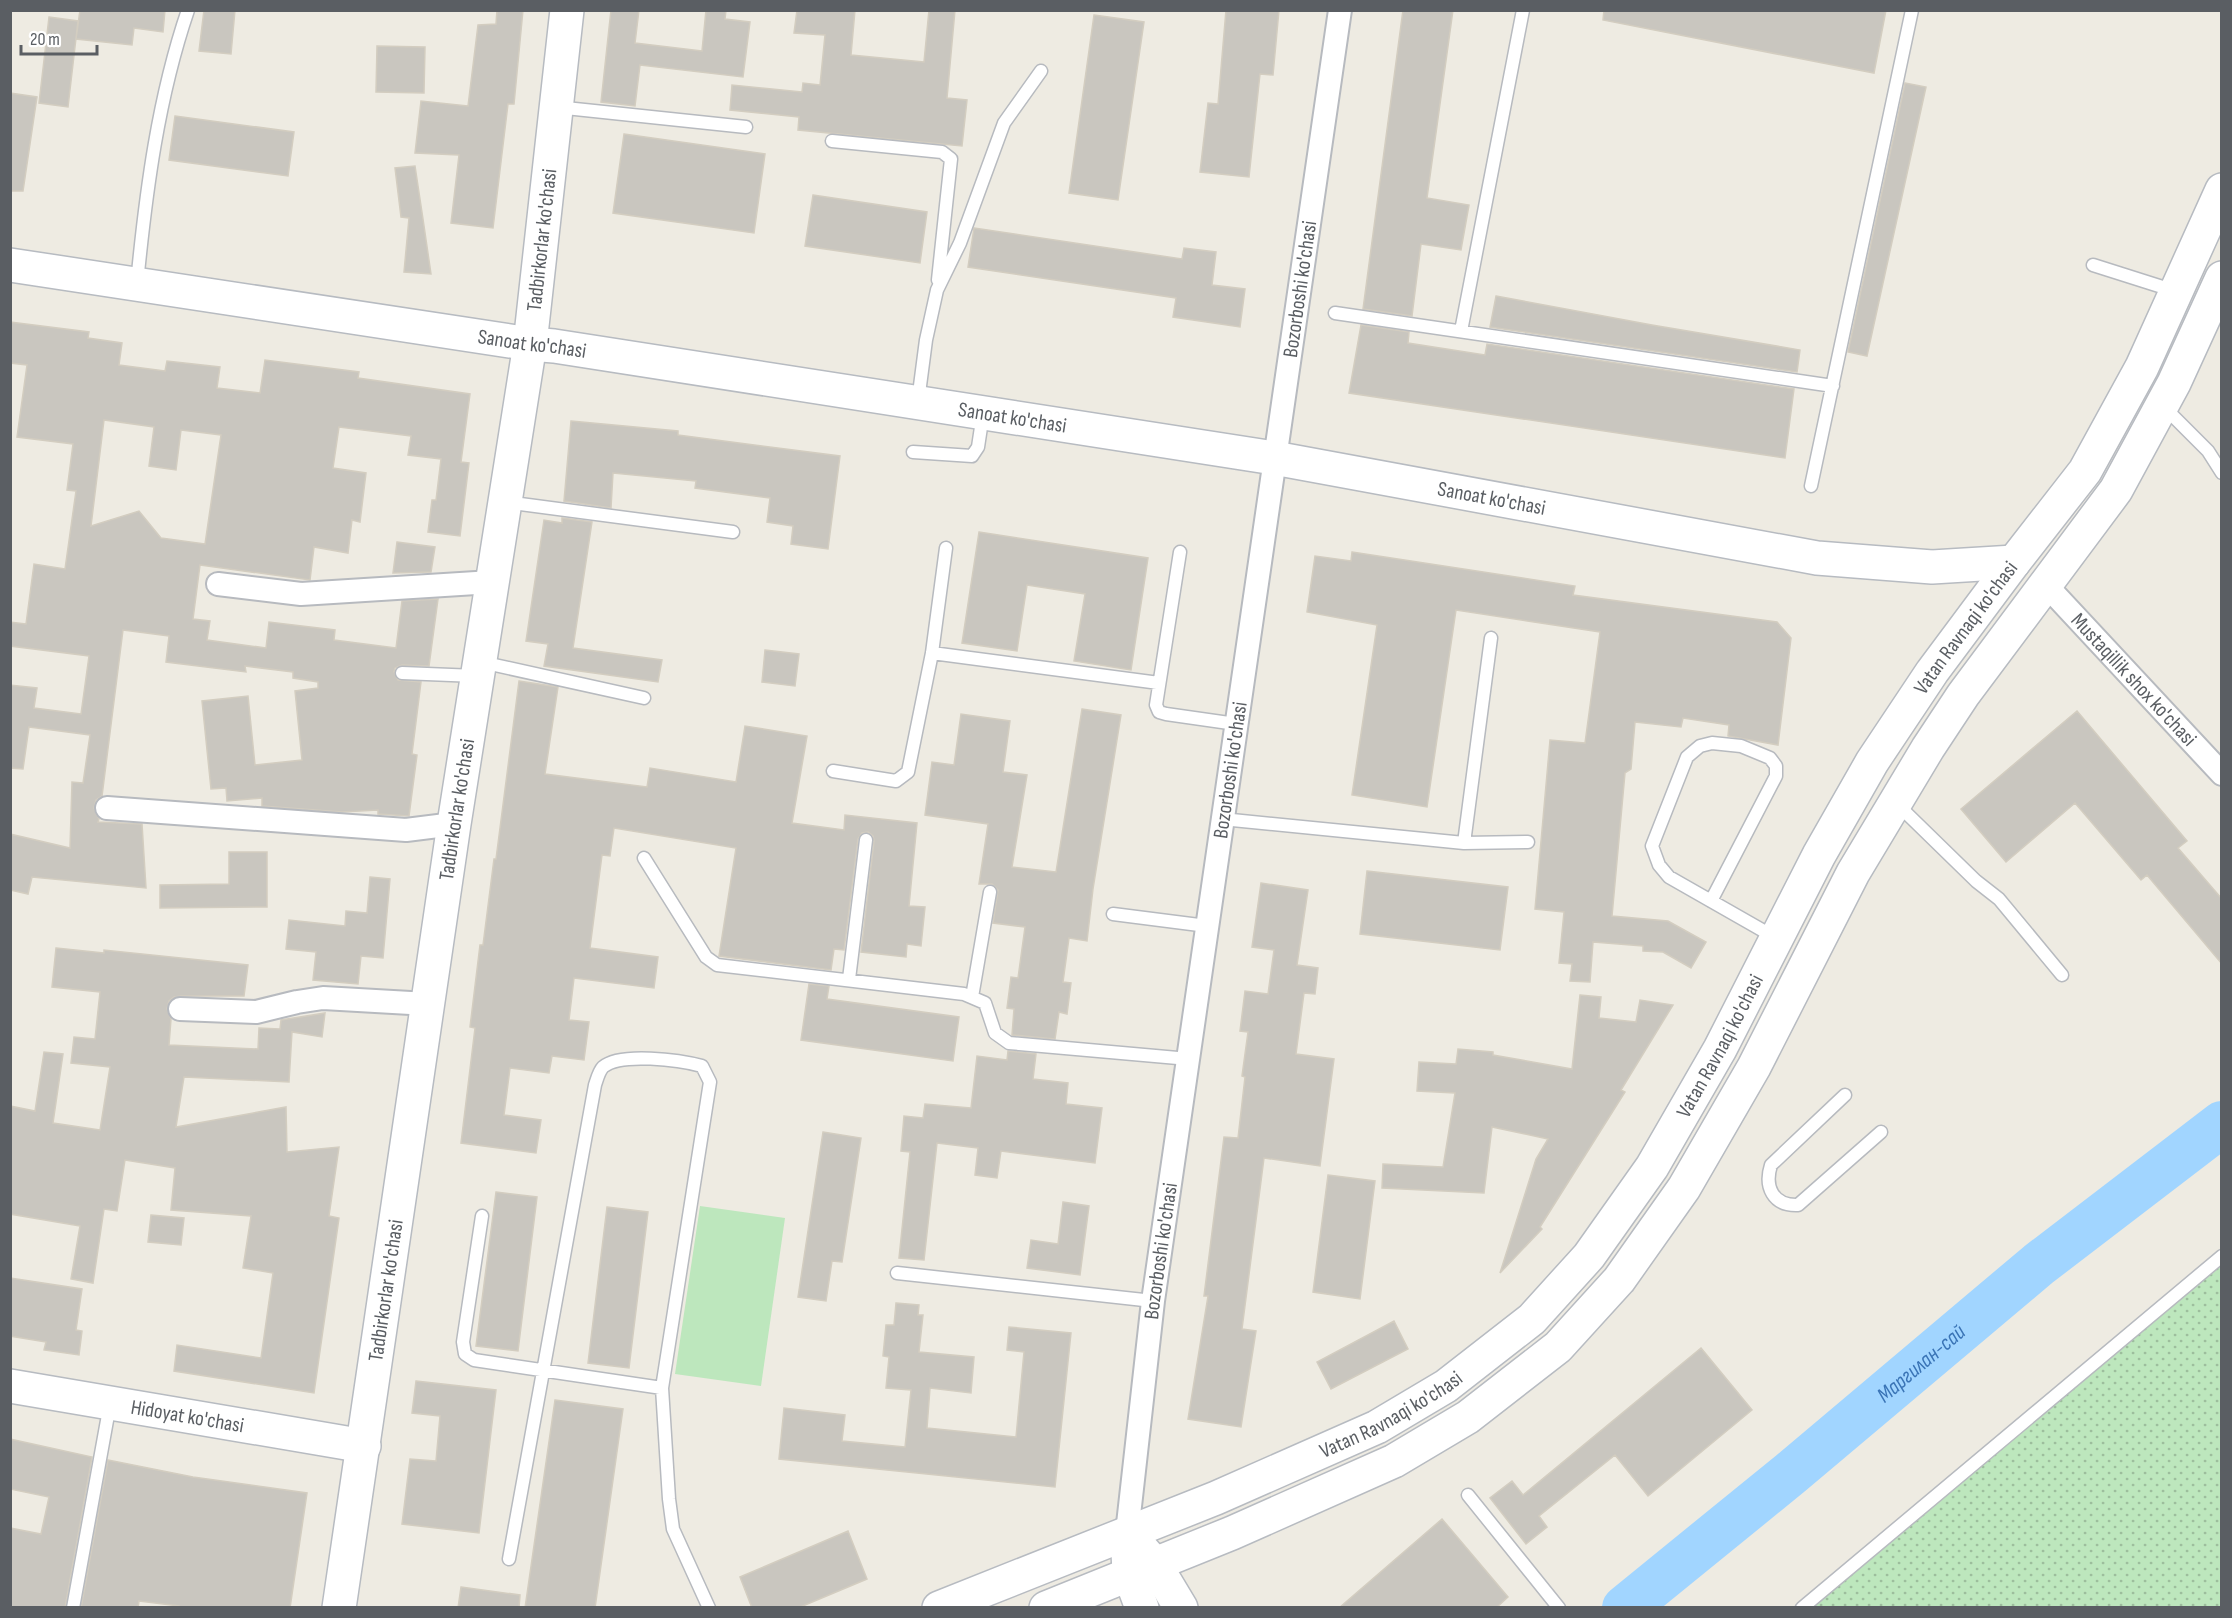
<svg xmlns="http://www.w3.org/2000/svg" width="2232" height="1618" viewBox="0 0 2232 1618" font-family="'Sofia Sans Condensed',sans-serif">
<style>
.grass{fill:url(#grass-dots)}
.park{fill:#bde7bd}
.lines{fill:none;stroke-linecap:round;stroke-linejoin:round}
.river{stroke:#a1d5ff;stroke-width:46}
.building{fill:#c9c6bf;stroke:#d3cdc0;stroke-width:1.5;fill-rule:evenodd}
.lane-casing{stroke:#b7babf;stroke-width:15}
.street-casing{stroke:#b7babf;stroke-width:26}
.secondary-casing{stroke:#b7bbc1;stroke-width:36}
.lane{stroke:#fff;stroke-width:12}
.street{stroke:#fff;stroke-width:22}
.secondary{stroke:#fff;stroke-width:33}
.labels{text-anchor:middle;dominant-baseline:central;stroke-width:4.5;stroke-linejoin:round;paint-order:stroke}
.street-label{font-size:21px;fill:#5a5e63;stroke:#fff}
.water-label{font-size:22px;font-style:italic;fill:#3a74b6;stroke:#fff}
</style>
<defs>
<pattern id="grass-dots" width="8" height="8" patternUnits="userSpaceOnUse" patternTransform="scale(1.5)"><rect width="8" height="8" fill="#bde7bd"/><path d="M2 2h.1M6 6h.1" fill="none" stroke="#9dbe9d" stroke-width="1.8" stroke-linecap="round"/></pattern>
</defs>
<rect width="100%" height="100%" fill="#eeebe2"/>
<path class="grass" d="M 2221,1266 L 2221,1607 L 1802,1608 L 2081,1378 L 2115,1353 Z"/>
<path class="park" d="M 700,1206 L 785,1218 L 761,1386 L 675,1374 Z"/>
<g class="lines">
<path class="river" id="s1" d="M 1625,1608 L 1791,1473 L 2039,1264 L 2222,1124"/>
</g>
<path class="building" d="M 80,10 L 165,10 L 163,32 L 134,28 L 132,45 L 76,39 Z
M 204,10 L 235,10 L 231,54 L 199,51 Z
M 497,10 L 523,10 L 514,104 L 508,104 L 493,228 L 451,223 L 459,155 L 415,153 L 421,101 L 468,106 L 478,25 L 496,24 Z
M 611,10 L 639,10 L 635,43 L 702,51 L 706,10 L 726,10 L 725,19 L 750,22 L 743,77 L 640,65 L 635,106 L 601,102 Z
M 797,10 L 855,10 L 851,55 L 924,62 L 929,10 L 955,10 L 947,98 L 967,100 L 962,146 L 798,130 L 799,117 L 730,110 L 732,85 L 802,92 L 803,83 L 820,85 L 825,35 L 794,33 Z
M 1226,10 L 1279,10 L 1273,75 L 1260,74 L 1249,177 L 1200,172 L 1208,103 L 1218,104 Z
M 1403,10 L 1453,10 L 1427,198 L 1469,205 L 1461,250 L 1421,244 L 1412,316 L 1363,309 Z
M 1604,10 L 1886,10 L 1874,73 L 1603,20 Z
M 1094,15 L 1144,22 L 1118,200 L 1069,193 Z
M 49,17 L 78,21 L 68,107 L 39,103 Z
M 377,46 L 425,47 L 424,93 L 376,92 Z
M 1905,83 L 1926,87 L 1867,356 L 1848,352 Z
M 10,93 L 37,97 L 23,191 L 10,191 Z
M 175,116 L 294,132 L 288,176 L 169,160 Z
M 624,134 L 765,154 L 754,233 L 613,213 Z
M 415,166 L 423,219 L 431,274 L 404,272 L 409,218 L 401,217 L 395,168 Z
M 813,195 L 927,212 L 920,263 L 805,246 Z
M 974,228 L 1182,259 L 1184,248 L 1216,252 L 1212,285 L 1245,289 L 1240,327 L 1173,317 L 1176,298 L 968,267 Z
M 1496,296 L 1652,325 L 1800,350 L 1797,372 L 1490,327 Z
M 10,322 L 89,332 L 88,338 L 122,343 L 119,365 L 165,371 L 167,361 L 220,367 L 217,388 L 260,393 L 265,360 L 359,372 L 358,378 L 470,394 L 461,462 L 469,463 L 460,536 L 428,532 L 432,500 L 436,500 L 441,459 L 408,455 L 411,436 L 339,427 L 333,468 L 366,473 L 360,522 L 352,520 L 348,553 L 314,547 L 310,580 L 200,565 L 193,619 L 210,621 L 207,640 L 266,648 L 269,622 L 335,630 L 334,640 L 396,648 L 402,601 L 438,599 L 429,666 L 402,665 L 395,668 L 394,672 L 398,680 L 421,682 L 412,754 L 417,755 L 409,816 L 378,814 L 378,810 L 342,812 L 262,806 L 262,798 L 227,801 L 226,788 L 211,789 L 202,701 L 248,696 L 255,765 L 302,760 L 295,691 L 318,688 L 318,682 L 293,678 L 293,672 L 245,666 L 246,672 L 166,662 L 169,636 L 123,630 L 102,796 L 96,800 L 94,808 L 99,819 L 98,822 L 142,824 L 146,888 L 32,877 L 28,894 L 10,890 L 10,834 L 70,848 L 72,782 L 83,783 L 90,735 L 29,727 L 23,769 L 10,768 L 10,685 L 37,688 L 34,708 L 81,714 L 89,656 L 10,646 L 10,622 L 26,624 L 34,564 L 65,569 L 76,491 L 67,490 L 73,444 L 17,437 L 27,365 L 10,363 ZM 104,420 L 154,427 L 149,466 L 176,470 L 181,430 L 221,435 L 205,544 L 161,538 L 139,511 L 91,526 Z
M 1361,325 L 1409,332 L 1408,343 L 1485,355 L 1487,344 L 1794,389 L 1785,458 L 1349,393 Z
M 571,421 L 678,431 L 678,435 L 840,456 L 828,549 L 791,544 L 793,526 L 767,522 L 770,498 L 695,488 L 696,481 L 613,473 L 611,508 L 564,501 Z
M 562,518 L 592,522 L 573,648 L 662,660 L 658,682 L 544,666 L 548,644 L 526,641 L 544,520 L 562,523 Z
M 979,532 L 1148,558 L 1131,670 L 1074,661 L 1085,594 L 1027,585 L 1017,651 L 962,643 Z
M 397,542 L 435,547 L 431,572 L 393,573 Z
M 1352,552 L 1575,586 L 1573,595 L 1777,622 L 1791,638 L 1778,745 L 1728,736 L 1729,725 L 1683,718 L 1681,727 L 1635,722 L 1631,769 L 1625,773 L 1612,916 L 1668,921 L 1706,942 L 1691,968 L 1663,952 L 1643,951 L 1643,946 L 1593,942 L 1590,982 L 1570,981 L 1572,964 L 1559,963 L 1564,912 L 1535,909 L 1550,740 L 1585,743 L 1600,632 L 1456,610 L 1427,807 L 1352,795 L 1377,625 L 1307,612 L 1315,556 L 1351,561 Z
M 765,650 L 799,654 L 795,686 L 762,682 Z
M 519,681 L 558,687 L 545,774 L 647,787 L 650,768 L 736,782 L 745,726 L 807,736 L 792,823 L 844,830 L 845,815 L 917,823 L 909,906 L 925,907 L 921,946 L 907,944 L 906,957 L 861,952 L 874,841 L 873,836 L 868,832 L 862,833 L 858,839 L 844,950 L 834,949 L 831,970 L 719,956 L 736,848 L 614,828 L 610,856 L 602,855 L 590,948 L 658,957 L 654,988 L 574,978 L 569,1020 L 589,1022 L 584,1060 L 552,1056 L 549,1073 L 510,1068 L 504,1115 L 541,1120 L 536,1153 L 461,1143 L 475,1028 L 470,1027 L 480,945 L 483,945 L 494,859 L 496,859 Z
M 1082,709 L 1121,715 L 1093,889 L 1087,941 L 1069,938 L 1063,982 L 1071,983 L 1067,1014 L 1059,1012 L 1055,1039 L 1012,1035 L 1014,1009 L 1007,1008 L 1011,977 L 1018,978 L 1025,927 L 993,923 L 998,890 L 992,884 L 979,884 L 988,824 L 925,815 L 932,762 L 954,765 L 961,714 L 1010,721 L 1003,772 L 1027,775 L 1012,867 L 1056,872 Z
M 2077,711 L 2187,841 L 2178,848 L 2222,899 L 2222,964 L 2147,875 L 2141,880 L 2075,803 L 2006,862 L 1961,809 Z
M 229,852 L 267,852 L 267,907 L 160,908 L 160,885 L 229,884 Z
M 1367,871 L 1508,887 L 1500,950 L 1360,934 Z
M 370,877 L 390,879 L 383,958 L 361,956 L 358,984 L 313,980 L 316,952 L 286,949 L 289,920 L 345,926 L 346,911 L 367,913 Z
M 1261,883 L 1308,890 L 1297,965 L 1318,968 L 1315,994 L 1304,993 L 1296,1054 L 1334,1059 L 1320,1166 L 1264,1158 L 1242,1329 L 1256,1331 L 1241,1427 L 1188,1419 L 1208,1296 L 1204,1296 L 1224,1137 L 1238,1138 L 1245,1077 L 1242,1076 L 1248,1032 L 1240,1031 L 1245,991 L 1268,994 L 1274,950 L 1252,947 Z
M 56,948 L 104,953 L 104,950 L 248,965 L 244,996 L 181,996 L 174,997 L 169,1001 L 167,1009 L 171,1019 L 169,1045 L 258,1049 L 259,1028 L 280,1029 L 281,1020 L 325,1013 L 322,1037 L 292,1032 L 289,1082 L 184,1077 L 176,1127 L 286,1107 L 287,1152 L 339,1147 L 329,1216 L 339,1218 L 314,1393 L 174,1371 L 177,1345 L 261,1358 L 273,1273 L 243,1268 L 251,1216 L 171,1210 L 175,1168 L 125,1160 L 117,1211 L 104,1209 L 93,1283 L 71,1279 L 80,1226 L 10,1214 L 10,1106 L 35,1111 L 44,1052 L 63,1054 L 53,1123 L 100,1130 L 110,1067 L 71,1063 L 74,1037 L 95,1039 L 100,992 L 52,987 Z
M 809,984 L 829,986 L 827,999 L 959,1017 L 953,1061 L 801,1040 Z
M 1580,995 L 1601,997 L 1599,1018 L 1636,1022 L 1640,1000 L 1673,1005 L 1621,1090 L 1625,1092 L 1540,1227 L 1542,1229 L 1500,1273 L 1536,1159 L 1548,1139 L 1492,1127 L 1484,1193 L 1382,1188 L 1383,1164 L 1443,1167 L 1455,1093 L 1417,1091 L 1419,1062 L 1456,1064 L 1458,1049 L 1493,1052 L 1493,1055 L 1572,1069 Z
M 1008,1051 L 1036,1054 L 1033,1079 L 1068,1083 L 1066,1104 L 1102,1108 L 1095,1163 L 1001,1151 L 997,1178 L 975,1175 L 978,1148 L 937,1143 L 924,1260 L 899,1258 L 910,1152 L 901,1151 L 904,1116 L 923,1118 L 925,1104 L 971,1108 L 977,1056 L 1007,1060 Z
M 823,1132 L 861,1138 L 842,1262 L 832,1261 L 826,1301 L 798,1297 Z
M 1328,1175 L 1375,1181 L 1360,1299 L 1313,1292 Z
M 496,1192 L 537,1197 L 518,1351 L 476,1346 Z
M 1063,1202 L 1089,1206 L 1080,1275 L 1027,1268 L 1031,1240 L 1058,1244 Z
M 607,1207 L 648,1212 L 629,1368 L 588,1363 Z
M 151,1215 L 184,1218 L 181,1245 L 148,1242 Z
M 10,1278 L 82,1289 L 76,1330 L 82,1331 L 79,1355 L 44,1350 L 46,1342 L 10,1336 Z
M 896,1303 L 919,1305 L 918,1315 L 923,1315 L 919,1352 L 974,1357 L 971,1393 L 930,1388 L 927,1428 L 1016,1437 L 1024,1352 L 1007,1350 L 1009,1327 L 1071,1333 L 1055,1487 L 779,1459 L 784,1408 L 845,1415 L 842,1441 L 905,1447 L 911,1390 L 886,1388 L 889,1357 L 883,1356 L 886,1325 L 894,1325 Z
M 1394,1321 L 1408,1349 L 1331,1389 L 1317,1362 Z
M 1701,1348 L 1752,1410 L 1648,1496 L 1615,1455 L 1539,1516 L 1547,1527 L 1526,1544 L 1490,1498 L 1512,1481 L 1523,1495 Z
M 416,1381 L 496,1390 L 479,1533 L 402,1524 L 410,1459 L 436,1461 L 440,1416 L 412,1413 Z
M 555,1400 L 623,1409 L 595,1608 L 525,1608 Z
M 10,1439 L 92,1457 L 65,1608 L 10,1608 L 10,1528 L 41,1534 L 49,1497 L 10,1489 Z
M 108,1460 L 193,1477 L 307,1493 L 290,1608 L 179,1608 L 179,1606 L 139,1601 L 138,1608 L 81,1608 Z
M 1442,1519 L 1508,1597 L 1496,1608 L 1339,1608 Z
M 848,1531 L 867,1579 L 798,1608 L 752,1608 L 740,1577 Z
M 461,1587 L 520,1595 L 519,1608 L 458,1608 Z"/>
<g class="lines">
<defs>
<path id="lane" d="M 556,107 L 746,127
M 832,141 L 942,152 L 951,159 L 938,280
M 2093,265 L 2175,291
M 137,283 C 146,191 158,98 188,10
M 1335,313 L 1833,386
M 1461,331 L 1523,10
M 918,401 L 926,340 L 937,290 L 960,243 L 1004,123 L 1041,71
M 2163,406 L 2208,451 L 2222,473
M 913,452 L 972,456 L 978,447 L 983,414
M 1811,486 L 1912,10
M 505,502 L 733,532
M 1180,552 L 1156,705 L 1159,712 L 1166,714 L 1236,724
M 932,653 L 1159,683
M 481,662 L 644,698
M 402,673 L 476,676
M 833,771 L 896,781 L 908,772 L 932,653 L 946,548
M 1896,803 L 1976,881 L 1999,899 L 2062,975
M 1222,819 L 1464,843 L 1528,842
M 1464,843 L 1491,638
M 644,858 L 706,957 L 717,965 L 964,994 L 985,1003 L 995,1033 L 1009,1043 L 1189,1059
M 1711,901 L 1776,776 L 1776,766 L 1770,758 L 1741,746 L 1712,743 L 1700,746 L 1687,757 L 1652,846 L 1659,865 L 1669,877 L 1776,938
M 1113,914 L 1207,926
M 849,979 L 866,840
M 972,997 L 990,892
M 1845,1095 L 1771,1165 C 1764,1187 1773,1206 1798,1205 L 1881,1132
M 482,1216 L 463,1342 L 465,1354 L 474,1360 L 662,1388
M 897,1273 L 1153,1301
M 1468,1495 L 1559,1608
M 509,1559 L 595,1085 C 597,1079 599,1071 603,1067 C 620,1052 680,1060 702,1066 L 710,1082 L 662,1388 L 669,1499 L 673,1529 L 709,1608
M 73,1608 L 110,1404
M 1802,1608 L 2222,1256"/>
<g id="street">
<path d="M 218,584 L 301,594 L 492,582"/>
<path id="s2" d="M 2046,585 L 2222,774"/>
<path d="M 107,808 L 406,830 L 454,824"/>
<path d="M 180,1009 L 256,1012 L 297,1002 L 323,998 L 428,1004"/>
<path id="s3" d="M 1127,1533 L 1153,1301 L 1340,10"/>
</g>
<g id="secondary">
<path id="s4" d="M 10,265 L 530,344 L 554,346 L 1274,458 L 1817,558 L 1932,567 L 2014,562"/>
<path id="s5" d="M 10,1386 L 364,1446"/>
<path d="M 1140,1547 L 1154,1563 L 1181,1608"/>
<path d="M 1128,1552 L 1129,1573 L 1142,1608"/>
<path id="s6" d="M 339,1608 L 454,824 L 530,344 L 567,10"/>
<path id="s7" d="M 939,1608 L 1216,1498 L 1377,1427 L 1446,1386 L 1532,1319 L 1589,1256 L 1652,1167 L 1720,1049 L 1819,855 L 1872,762 L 1932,672 L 2014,562 L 2085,471 L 2142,367 L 2222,190"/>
<path d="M 1046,1608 L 1232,1533 L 1394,1461 L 1468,1417 L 1558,1347 L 1619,1280 L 1684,1188 L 1754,1067 L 1853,873 L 1928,748 L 1963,695 L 2116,490 L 2174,383 L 2222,278"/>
</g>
</defs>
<use href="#lane" class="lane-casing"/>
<use href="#street" class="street-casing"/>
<use href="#secondary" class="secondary-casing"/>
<use href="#lane" class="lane"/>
<use href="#street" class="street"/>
<use href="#secondary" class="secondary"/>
</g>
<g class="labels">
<g class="street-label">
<text stroke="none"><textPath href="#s6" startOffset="1383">Tadbirkorlar ko'chasi</textPath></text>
<text stroke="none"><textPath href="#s3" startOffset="1256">Bozorboshi ko'chasi</textPath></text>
<text stroke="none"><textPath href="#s4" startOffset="528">Sanoat ko'chasi</textPath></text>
<text stroke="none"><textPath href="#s4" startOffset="1014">Sanoat ko'chasi</textPath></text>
<text stroke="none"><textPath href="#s4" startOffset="1500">Sanoat ko'chasi</textPath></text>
<text stroke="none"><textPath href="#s7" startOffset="1482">Vatan Ravnaqi ko'chasi</textPath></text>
<text stroke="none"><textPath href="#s2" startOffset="129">Mustaqillik shox ko'chasi</textPath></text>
<text stroke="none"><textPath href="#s3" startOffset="770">Bozorboshi ko'chasi</textPath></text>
<text stroke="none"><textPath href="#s6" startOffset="807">Tadbirkorlar ko'chasi</textPath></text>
<text stroke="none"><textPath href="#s7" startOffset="996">Vatan Ravnaqi ko'chasi</textPath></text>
<text stroke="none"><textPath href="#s3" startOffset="284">Bozorboshi ko'chasi</textPath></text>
<text stroke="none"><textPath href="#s6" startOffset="321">Tadbirkorlar ko'chasi</textPath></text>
<text stroke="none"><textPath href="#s7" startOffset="492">Vatan Ravnaqi ko'chasi</textPath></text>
<text stroke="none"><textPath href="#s5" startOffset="180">Hidoyat ko'chasi</textPath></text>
</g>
<g class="water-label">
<text stroke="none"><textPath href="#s1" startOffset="384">Маргилан-сай</textPath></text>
</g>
</g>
<rect width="2232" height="1618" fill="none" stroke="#5a5e63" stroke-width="24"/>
<path d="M21 45v9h76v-9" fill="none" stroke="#5a5e63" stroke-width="3"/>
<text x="30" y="45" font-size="18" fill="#5a5e63" stroke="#ffffff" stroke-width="4.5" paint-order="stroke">20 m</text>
</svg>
